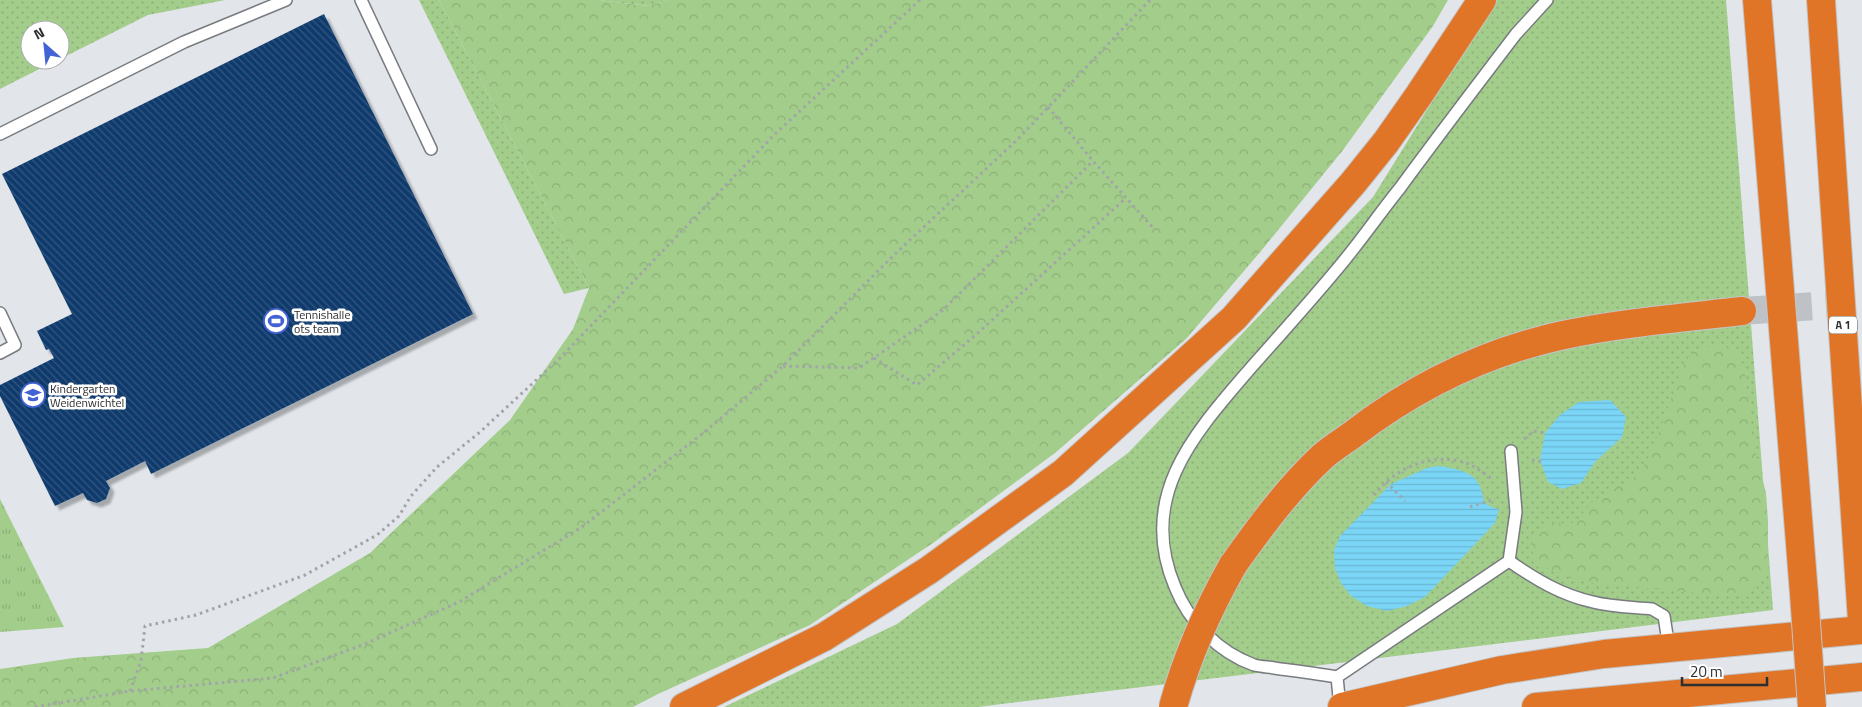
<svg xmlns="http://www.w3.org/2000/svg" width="1862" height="707" viewBox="0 0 1862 707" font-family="'Titillium Web',sans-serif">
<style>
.grass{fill:url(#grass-dots)}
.forest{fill:url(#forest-crowns)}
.park{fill:url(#park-tufts)}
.water{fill:url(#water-rules)}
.building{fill:url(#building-back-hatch);filter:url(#shadow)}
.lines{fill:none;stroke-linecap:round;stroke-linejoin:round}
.highway-tunnel{stroke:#bec1c5;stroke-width:28;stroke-dasharray:28 14;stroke-linecap:butt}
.lane-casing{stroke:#787b7f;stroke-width:14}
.highway-casing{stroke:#c4c4c5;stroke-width:30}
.path{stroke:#a1a4a8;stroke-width:3;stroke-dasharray:2.5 4;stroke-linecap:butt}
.lane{stroke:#fff;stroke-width:11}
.highway{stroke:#e07528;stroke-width:28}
.highway-bridge-casing{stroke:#c4c4c5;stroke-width:30;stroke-linecap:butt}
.highway-bridge{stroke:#e07528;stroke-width:28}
.labels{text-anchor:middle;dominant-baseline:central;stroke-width:5;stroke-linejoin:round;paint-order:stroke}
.shield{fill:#fff;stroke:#6c6d6e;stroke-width:1}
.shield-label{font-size:11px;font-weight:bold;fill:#2d2e30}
.poi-label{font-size:12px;fill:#2d2e30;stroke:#fff;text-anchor:start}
</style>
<defs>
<pattern id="grass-dots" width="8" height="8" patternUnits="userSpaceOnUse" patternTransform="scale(1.25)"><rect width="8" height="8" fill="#a3cd8b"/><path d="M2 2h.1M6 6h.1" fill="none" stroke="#8db078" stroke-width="1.8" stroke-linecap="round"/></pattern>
<pattern id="forest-crowns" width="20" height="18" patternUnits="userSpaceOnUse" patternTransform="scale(1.25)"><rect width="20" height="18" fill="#a3cd8b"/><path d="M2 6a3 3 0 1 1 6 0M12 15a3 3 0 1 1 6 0" fill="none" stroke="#8db078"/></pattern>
<pattern id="park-tufts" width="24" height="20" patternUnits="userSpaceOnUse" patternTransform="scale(1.25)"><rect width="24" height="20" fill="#a3cd8b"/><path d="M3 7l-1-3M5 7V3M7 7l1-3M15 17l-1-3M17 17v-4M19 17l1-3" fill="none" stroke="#8db078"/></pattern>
<pattern id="water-rules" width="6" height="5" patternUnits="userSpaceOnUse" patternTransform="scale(1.25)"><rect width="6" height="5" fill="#7ad5f6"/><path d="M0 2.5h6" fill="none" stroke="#6ab7d3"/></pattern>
<pattern id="building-back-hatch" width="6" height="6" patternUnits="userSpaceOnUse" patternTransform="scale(1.25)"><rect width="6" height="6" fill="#113b6d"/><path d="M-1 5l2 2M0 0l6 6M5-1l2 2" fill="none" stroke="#34567e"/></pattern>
<filter id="shadow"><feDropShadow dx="4.5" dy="4.5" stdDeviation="1" flood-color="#0004"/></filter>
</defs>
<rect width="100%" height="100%" fill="#e2e6ea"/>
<path class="grass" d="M 0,0 L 225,0 L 148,15 L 60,59 L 60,30 L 30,30 L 30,60 L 57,60 L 0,89 Z
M 419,0 L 439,0 L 589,288 L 564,294 Z
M 598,0 L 669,0 L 649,6 Z
M 1495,0 L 1726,0 L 1773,610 L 978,707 L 724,707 L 897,624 L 1128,453 L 1373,197 Z"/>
<path class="forest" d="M 439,0 L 598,0 L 648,6 L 669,0 L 1448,0 L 1433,26 L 1343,150 L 1261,251 L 1186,339 L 1055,453 L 933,543 L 810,625 L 658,694 L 633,707 L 0,707 L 0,669 L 73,658 L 208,648 L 370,553 L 510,420 L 573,329 L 589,288 Z
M 1716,345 C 1734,349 1737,351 1744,367 L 1754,447 L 1766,493 L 1768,521 L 1768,568 L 1760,585 L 1744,595 L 1725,596 L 1585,582 L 1560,575 L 1543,566 L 1534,556 L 1531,545 L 1534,534 L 1542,526 L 1552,522 L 1571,524 L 1578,519 L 1591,503 L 1635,477 L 1643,468 L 1656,441 L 1685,361 C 1694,350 1703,348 1716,345 Z"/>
<path class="park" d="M 0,499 L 64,627 L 0,632 Z"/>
<path class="water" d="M 1610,400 L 1626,417 L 1622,437 L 1595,462 L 1581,483 L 1562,489 L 1548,482 L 1540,460 L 1545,433 L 1560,415 L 1579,402 Z
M 1439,466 C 1451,468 1468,470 1476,480 C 1487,494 1477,505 1499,509 L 1495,523 L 1425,597 L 1407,606 L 1387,611 L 1367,606 L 1351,596 L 1341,583 L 1335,568 L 1334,550 L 1340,536 L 1391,484 L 1427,468 Z"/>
<path class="building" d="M 324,14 L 473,314 L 151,474 L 145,461 L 106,481 L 110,488 L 106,499 L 97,503 L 87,500 L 83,493 L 55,506 L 0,396 L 0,385 L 54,358 L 49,349 L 46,350 L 37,331 L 72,314 L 2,174 Z"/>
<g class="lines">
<path class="highway-tunnel" d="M 1742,311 L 1862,303"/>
<defs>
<path id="lane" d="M 361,0 L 431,149
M 0,134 L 184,42 L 286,0
M 0,313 L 15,345 L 0,353
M 1511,451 L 1516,512 L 1509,561 L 1337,677 C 1318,674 1299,671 1280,669 C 1272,667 1262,667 1254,665 C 1218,652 1189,622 1175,587 C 1137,497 1193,435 1249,370 C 1279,336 1309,303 1338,268 C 1360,242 1379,214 1400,188 C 1438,136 1477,85 1516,34 L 1547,0
M 1509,561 C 1535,579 1561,595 1593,602 C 1612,607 1632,607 1652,609 L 1664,616 L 1669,648
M 1337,677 L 1340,707"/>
<path id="highway" d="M 1757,0 L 1804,594
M 1821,0 L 1862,621
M 1233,565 C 1260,527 1288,489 1322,457 C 1331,449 1342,442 1352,435 C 1413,388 1484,353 1559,336 C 1619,323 1681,318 1742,311
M 684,707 L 824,637 L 929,570 L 1063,473 L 1234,318 L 1353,183 L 1386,142 L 1419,95 L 1482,0
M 1342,707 L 1502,670 L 1604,654 L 1862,630
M 1536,707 L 1862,677"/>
</defs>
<use href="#lane" class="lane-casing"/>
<use href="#highway" class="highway-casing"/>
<path class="path" d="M 1048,107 L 1093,161 L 1155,230
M 874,358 L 917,385 L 979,332 L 1126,198
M 783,366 L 859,368 L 942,311 L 1093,161
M 1524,439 L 1534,431 L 1544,433
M 1532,460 L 1542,462
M 1386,482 L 1405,501
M 1374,495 C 1380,489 1386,481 1394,476 C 1414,461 1444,454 1469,464 C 1477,468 1485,474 1492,479
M 1470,507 L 1495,499
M 130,691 L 141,661 L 145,626 L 196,615 L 305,575 L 377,535 L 399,516 L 411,496 L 437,467 L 480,432 L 559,359 L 774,135 L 920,0
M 35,707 L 130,691 L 273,678 L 365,644 L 459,602 L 582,527 L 702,434 L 783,366 L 896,253 L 1018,139 L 1150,0"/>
<use href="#lane" class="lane"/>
<use href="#highway" class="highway"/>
<defs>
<path id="highway-bridge" d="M 1804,594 L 1812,707
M 1173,707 C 1187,656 1207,611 1233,565"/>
</defs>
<use href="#highway-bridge" class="highway-bridge-casing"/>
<use href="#highway-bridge" class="highway-bridge"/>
</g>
<defs>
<symbol id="stadium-ring" viewBox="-11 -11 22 22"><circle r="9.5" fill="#fff" stroke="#4363d5" stroke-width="1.5"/><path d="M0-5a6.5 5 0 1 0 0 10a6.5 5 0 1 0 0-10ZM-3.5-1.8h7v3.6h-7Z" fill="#4363d5"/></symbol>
<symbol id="school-ring" viewBox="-11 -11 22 22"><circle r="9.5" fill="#fff" stroke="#4363d5" stroke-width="1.5"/><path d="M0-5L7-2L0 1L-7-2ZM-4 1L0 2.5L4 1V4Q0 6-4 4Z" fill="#4363d5"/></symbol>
</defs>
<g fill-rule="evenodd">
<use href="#stadium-ring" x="262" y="307" width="28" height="28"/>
<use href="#school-ring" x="19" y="381" width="28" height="28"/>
</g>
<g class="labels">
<rect class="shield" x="1829" y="316.5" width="28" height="17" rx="4"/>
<g class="shield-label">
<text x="1843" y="325">A 1</text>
</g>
<g class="poi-label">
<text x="294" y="314">Tennishalle<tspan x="294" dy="14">ots team</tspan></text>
<text x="50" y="388">Kindergarten<tspan x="50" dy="14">Weidenwichtel</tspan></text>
</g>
</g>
<g transform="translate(45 45) rotate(333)"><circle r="24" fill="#ffffff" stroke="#ababac"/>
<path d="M0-4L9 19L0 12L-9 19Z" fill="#4363d5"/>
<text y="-8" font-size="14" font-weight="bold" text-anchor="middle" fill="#2d2e30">N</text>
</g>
<path d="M1682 677v8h85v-8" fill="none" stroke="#2d2e30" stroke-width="2.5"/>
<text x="1690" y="677" font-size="15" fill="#2d2e30" stroke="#ffffff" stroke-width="4" paint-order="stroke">20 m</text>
</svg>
